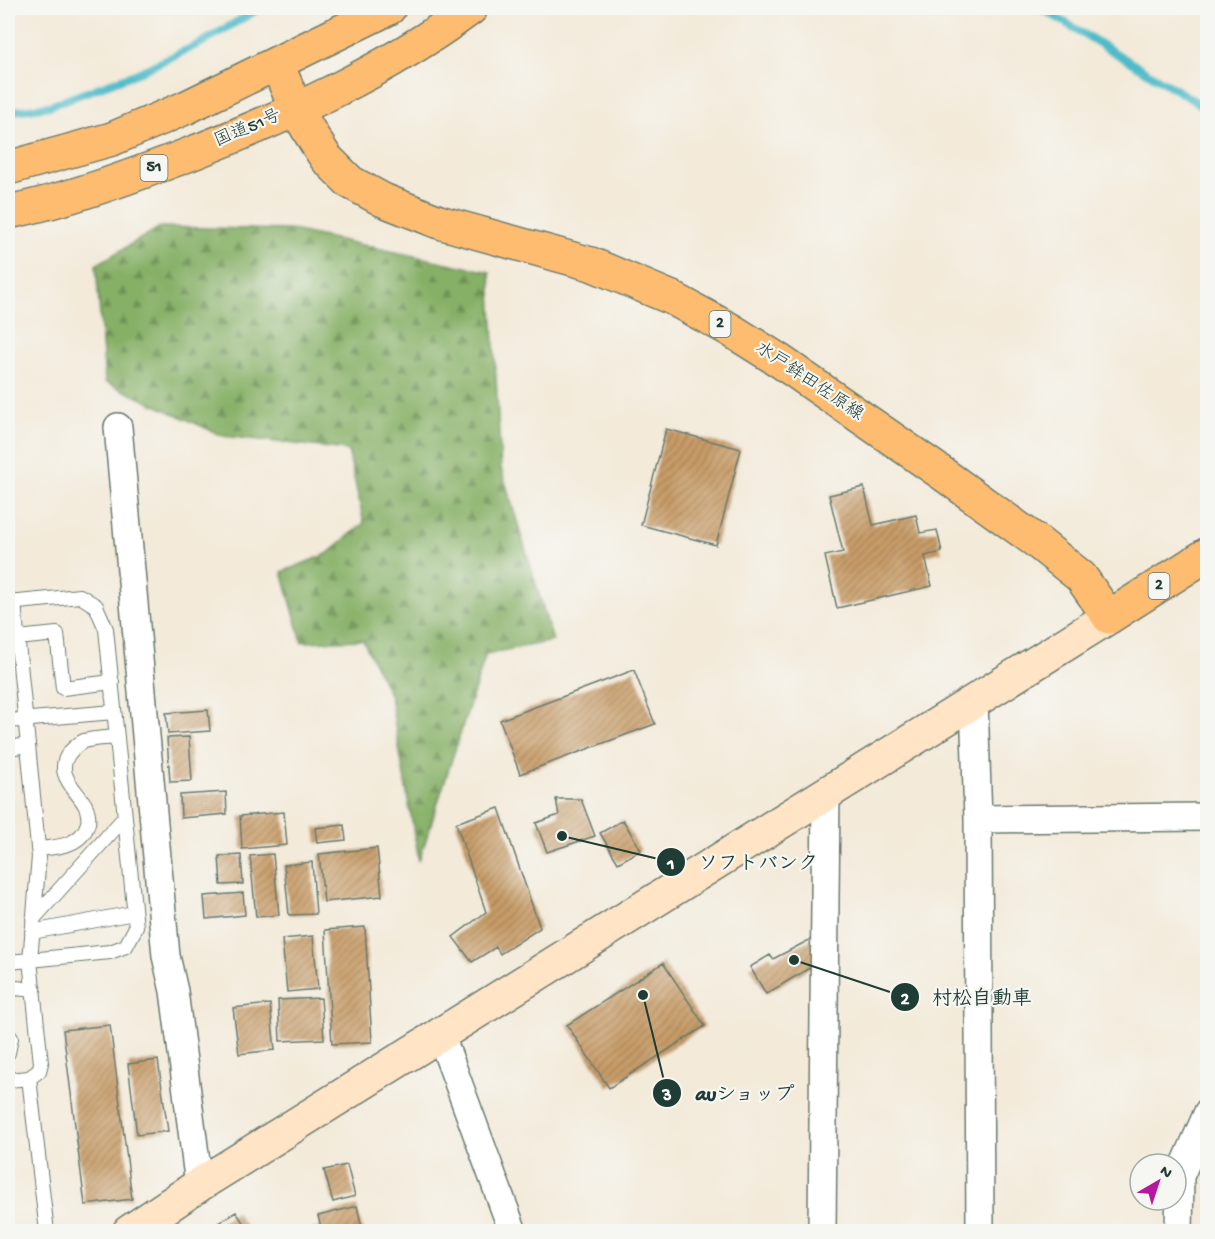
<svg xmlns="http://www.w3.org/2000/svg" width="1215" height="1239" viewBox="0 0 1215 1239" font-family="'Gochi Hand','Klee One',sans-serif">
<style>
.forest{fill:url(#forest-firs);stroke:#52764d;stroke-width:1.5}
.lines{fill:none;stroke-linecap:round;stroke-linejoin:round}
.stream{stroke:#4ebbc9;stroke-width:8}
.building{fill:url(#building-hatch)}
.lane-casing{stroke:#697a6e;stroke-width:16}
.street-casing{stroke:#697a6e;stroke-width:30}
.secondary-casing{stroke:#697a6e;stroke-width:36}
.primary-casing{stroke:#697a6e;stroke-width:36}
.highway-casing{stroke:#697a6e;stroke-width:36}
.lane{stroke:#fff;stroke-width:14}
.street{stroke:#fff;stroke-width:27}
.secondary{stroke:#ffe4c6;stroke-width:33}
.primary{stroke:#febc70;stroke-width:33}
.highway{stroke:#febc70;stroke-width:33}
.labels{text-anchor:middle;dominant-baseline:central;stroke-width:4.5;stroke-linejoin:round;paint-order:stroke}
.shield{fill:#f6f6f2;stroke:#60746d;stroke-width:1.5}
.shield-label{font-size:16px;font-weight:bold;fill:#1f3d34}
.street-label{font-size:18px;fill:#1f3d34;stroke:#f6f6f2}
.leader{fill:none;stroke:#1f3d34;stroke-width:2}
.callout-dot{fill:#1f3d34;stroke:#f6f6f2;stroke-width:2}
.mark-label{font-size:18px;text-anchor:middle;font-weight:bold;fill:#fff}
.callout-label{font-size:20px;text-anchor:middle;font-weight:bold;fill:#1f3d34;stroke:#f6f6f2;stroke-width:4.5;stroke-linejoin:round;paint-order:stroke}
</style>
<defs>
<pattern id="forest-firs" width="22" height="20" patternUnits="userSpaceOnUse" patternTransform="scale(1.5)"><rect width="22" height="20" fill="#86b066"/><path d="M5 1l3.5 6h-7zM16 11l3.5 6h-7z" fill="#6d9055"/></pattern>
<pattern id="building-hatch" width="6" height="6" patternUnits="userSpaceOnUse" patternTransform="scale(1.5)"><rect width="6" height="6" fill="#c89c68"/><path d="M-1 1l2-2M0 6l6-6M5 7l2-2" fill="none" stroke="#a28056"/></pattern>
</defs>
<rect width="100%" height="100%" fill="#f6f6f2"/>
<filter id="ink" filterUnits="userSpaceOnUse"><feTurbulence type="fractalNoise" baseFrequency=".0167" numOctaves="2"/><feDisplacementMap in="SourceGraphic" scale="12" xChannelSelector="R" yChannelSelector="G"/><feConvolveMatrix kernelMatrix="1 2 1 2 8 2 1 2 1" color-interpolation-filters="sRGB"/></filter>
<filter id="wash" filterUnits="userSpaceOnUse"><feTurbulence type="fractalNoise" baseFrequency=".008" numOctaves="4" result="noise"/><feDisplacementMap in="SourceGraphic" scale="24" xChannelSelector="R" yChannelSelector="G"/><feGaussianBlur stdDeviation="1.35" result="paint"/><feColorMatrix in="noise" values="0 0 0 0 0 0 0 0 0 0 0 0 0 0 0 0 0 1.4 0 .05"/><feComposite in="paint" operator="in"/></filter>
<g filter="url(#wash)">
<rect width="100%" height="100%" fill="#f3ead9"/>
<path class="forest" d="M 160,227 L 292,230 L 490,272 L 501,468 L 553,641 L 486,654 L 419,861 L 390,696 L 363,640 L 302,642 L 282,572 L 327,554 L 364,523 L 348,450 L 223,436 L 105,382 L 96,265 Z"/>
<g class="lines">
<path class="stream" d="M 1041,8 L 1208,109
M 8,112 L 49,106 L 135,74 L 201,43 L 260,8"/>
</g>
<g id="blocks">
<path class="building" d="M 666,429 L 741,449 L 716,545 L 641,525 Z
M 864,487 L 873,525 L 916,515 L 920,533 L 937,530 L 942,552 L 925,556 L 932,586 L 837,608 L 825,556 L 843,552 L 829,495 Z
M 634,670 L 655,724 L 520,774 L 500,720 Z
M 208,710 L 210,731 L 168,734 L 166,713 Z
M 189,737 L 192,781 L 170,782 L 167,738 Z
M 226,792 L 227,814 L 181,818 L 180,795 Z
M 556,799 L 581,799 L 595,836 L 547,852 L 536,823 L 559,815 Z
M 499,808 L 540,928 L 500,954 L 496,947 L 472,962 L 453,937 L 486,912 L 456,823 Z
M 284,812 L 287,845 L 242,849 L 240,816 Z
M 623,820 L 641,850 L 618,863 L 600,833 Z
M 344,825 L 346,840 L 317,843 L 315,828 Z
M 377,848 L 382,896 L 324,902 L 319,854 Z
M 273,854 L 279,915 L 256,917 L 250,856 Z
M 241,855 L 243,884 L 221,885 L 219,856 Z
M 312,862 L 316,914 L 289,915 L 284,865 Z
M 243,893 L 245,915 L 206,919 L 204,896 Z
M 365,927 L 372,1042 L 332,1044 L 325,930 Z
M 313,936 L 318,989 L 287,992 L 282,939 Z
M 815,937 L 818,963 L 766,994 L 750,967 L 770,955 L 773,959 Z
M 663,963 L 705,1026 L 609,1088 L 567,1025 Z
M 321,998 L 324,1039 L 280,1041 L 278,1000 Z
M 270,1004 L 275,1050 L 239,1054 L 233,1008 Z
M 110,1025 L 132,1199 L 85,1205 L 63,1030 Z
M 158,1060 L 168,1131 L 137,1135 L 128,1064 Z
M 347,1165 L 355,1196 L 333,1202 L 324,1170 Z
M 357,1206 L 363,1232 L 314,1232 L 313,1229 L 321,1227 L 318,1216 Z
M 236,1212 L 247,1228 L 242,1232 L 212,1232 L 210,1228 Z"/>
</g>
</g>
<g filter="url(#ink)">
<use href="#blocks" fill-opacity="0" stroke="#697a6e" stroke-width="1.5"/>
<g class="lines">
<defs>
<path id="lane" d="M 8,603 L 80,596 L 96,606 L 106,629 L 136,927 L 126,946 L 110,952 L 30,960 L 41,1063 L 39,1071 L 29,1078 L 8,1080
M 17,638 L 57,634 L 63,688 L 112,682
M 8,721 L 114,712
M 8,748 L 28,745
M 38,849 C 58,847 82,846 88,823 C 89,818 88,810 85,805 C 76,789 53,773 70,752 C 74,748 79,743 84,741 C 94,738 107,738 117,737
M 33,919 L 125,817
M 32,932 L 134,913
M 8,962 L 30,960 L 39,857 L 14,603
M 8,992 L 16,988 L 34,990
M 8,1034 L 11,1038 L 8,1053
M 29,1078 L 47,1232"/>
<path id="street" d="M 118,427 L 166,956 L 174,991 L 199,1185
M 974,701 L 978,819 L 980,1232
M 978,819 L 1208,817
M 441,1036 L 513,1232
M 822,1232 L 826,792
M 1179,1232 L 1180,1176 L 1208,1112"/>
<path id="secondary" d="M 129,1232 L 199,1185 L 1109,617"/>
<path id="primary" d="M 277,64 L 296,109 L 315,141 L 326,158 L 350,182 L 383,200 L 439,222 L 591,264 L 672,298 L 729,329 L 780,361 L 943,474 L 1036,541 L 1081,577 L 1109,617 L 1208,554"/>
<path id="highway" d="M 8,168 L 112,139 L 185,108 L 389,8
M 8,212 C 68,200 127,178 185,156 C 285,117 385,72 471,8"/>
</defs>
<use href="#lane" class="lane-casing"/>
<use href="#street" class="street-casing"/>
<use href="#secondary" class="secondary-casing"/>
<use href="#primary" class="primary-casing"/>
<use href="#highway" class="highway-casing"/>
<use href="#lane" class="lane"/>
<use href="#street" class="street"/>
<use href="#secondary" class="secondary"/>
<use href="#primary" class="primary"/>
<use href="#highway" class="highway"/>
</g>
</g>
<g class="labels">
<g class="shield">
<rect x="140.5" y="155" width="27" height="26" rx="4.5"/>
<rect x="709.5" y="311" width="21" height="26" rx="4.5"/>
<rect x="1148.5" y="573" width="21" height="26" rx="4.5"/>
</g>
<g class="shield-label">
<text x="154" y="168">51</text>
<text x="720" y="324">2</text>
<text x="1159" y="586">2</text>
</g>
<g class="street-label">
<text transform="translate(248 129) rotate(-23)">国道51号</text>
<text transform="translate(809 382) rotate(34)">水戸鉾田佐原線</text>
</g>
</g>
<path class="leader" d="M562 836L671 862M794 960L905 997M643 995L667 1093"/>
<g class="callout-dot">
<circle cx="562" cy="836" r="6"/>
<circle cx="794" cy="960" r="6"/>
<circle cx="643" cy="995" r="6"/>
<circle cx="671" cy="862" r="15"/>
<circle cx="905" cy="997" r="15"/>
<circle cx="667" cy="1093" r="15"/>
</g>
<g class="mark-label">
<text x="671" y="869">1</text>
<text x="905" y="1004">2</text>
<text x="667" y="1100">3</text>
</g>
<g class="callout-label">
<text x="758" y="869">ソフトバンク</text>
<text x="982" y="1004">村松自動車</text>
<text x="745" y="1100">auショップ</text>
</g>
<rect width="1215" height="1239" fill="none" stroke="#f6f6f2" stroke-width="30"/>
<g transform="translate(1158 1182) rotate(39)"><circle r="28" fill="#f6f6f2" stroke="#a0aca6" stroke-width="1.5"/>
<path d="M0-4.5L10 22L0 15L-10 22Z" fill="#b5179e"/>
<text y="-9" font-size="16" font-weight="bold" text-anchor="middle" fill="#1f3d34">N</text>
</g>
</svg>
